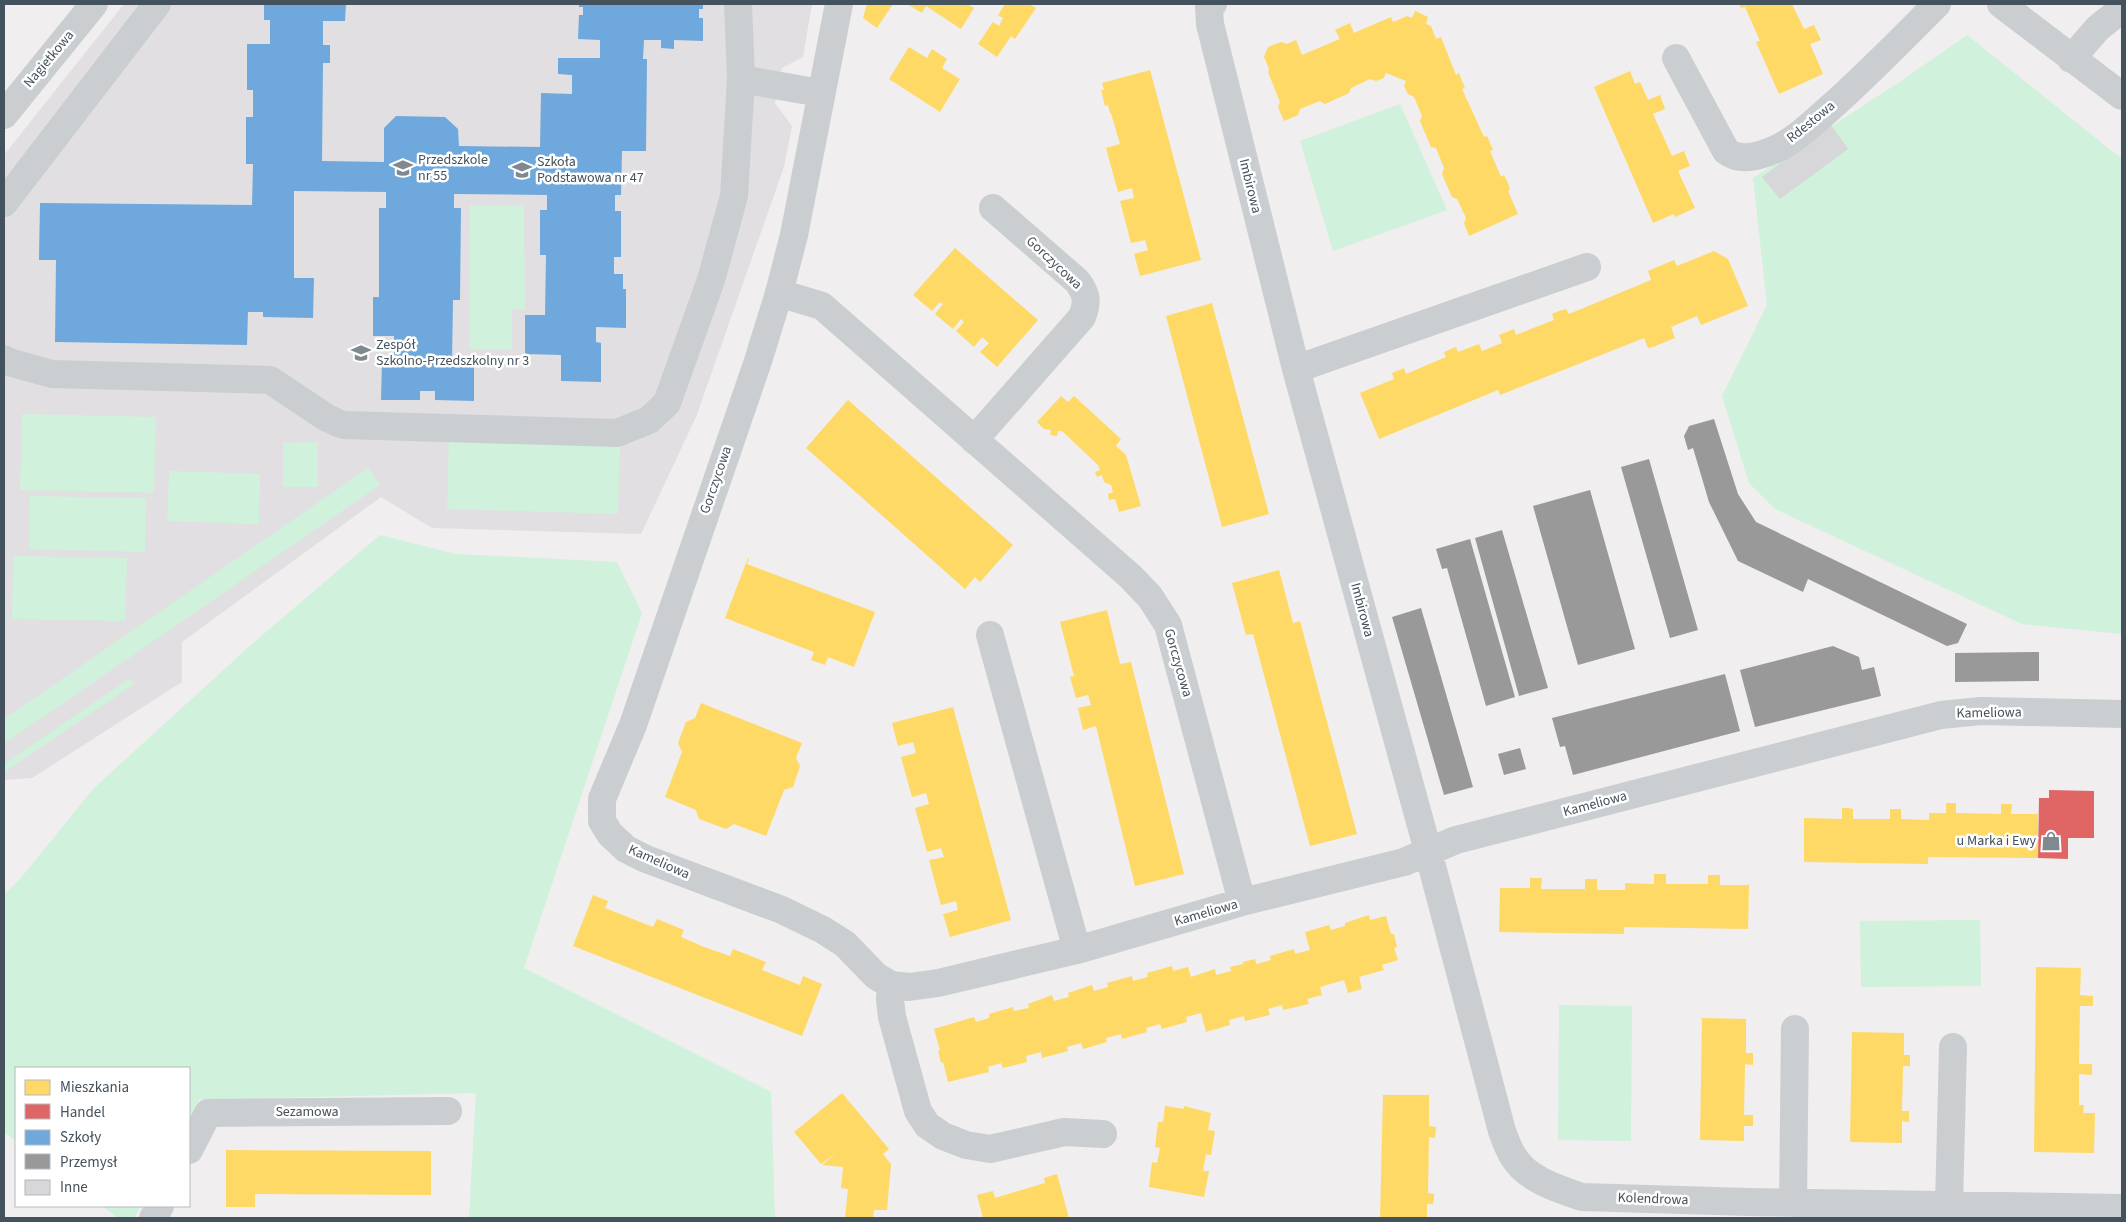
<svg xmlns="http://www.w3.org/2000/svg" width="2126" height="1222" viewBox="0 0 2126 1222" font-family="'Source Sans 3',sans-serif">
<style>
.education{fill:#e1dfe1}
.green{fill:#d0f1db}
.homes{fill:#ffd966}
.shops{fill:#e06666}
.schools{fill:#6fa8dc}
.industry{fill:#999}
.building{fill:#d7d6d9}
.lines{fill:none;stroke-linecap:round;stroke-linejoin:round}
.minor{stroke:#caced0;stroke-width:28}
.labels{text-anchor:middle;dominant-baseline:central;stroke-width:5;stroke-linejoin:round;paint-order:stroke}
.street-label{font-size:14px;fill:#44525d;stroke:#fff}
.poi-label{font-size:14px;fill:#44525d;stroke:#fff;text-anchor:start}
</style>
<rect width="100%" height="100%" fill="#f0eeee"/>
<path class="education" d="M 124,4 L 812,4 L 803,57 L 782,68 L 775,103 L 792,126 L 784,167 L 696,417 L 641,534 L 432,528 L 381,497 L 182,642 L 182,682 L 32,778 L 4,780 L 4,155 Z"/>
<path class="green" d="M 1967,35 L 2122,159 L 2122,634 L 2022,624 L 1775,509 L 1749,483 L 1722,396 L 1767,305 L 1753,178 L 1904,79 Z
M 1400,104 L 1447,210 L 1333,251 L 1300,141 Z
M 470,205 L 524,205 L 525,309 L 512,309 L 512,350 L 469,349 Z
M 22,414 L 156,417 L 154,493 L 20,490 Z
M 449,437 L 620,443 L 618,514 L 447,509 Z
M 318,442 L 318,487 L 283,487 L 283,443 Z
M 368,468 L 380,485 L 4,744 L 4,719 Z
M 169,471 L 260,474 L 259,524 L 167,521 Z
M 30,496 L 146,498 L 145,552 L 29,549 Z
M 380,535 L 456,554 L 617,562 L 642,613 L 524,968 L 771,1092 L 775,1218 L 469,1218 L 476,1093 L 199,1100 L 189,1119 L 189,1068 L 16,1068 L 16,1141 L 4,1132 L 4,895 L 21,878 L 94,788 L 252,644 Z
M 13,556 L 127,558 L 125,621 L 12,619 Z
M 130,678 L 134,684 L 6,771 L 4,764 Z
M 1980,920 L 1981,986 L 1861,987 L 1860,921 Z
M 1559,1005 L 1632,1006 L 1631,1141 L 1558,1140 Z
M 102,1206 L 141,1206 L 134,1218 L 118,1218 Z"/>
<path class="homes" d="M 867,4 L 893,4 L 877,28 L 863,18 Z
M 907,4 L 967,4 L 974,8 L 961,29 L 926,6 L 922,13 Z
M 1005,4 L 1029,4 L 1036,8 L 1015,39 L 1011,36 L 997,57 L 978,44 L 993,22 L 999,26 L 1003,18 L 998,15 Z
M 1739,4 L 1792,4 L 1804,29 L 1814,25 L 1821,40 L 1810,44 L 1823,74 L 1779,94 L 1756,42 L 1760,41 L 1745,7 L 1741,8 Z
M 1415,11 L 1428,17 L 1426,24 L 1431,26 L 1436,39 L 1441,37 L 1456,75 L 1459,73 L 1462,81 L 1465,88 L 1462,89 L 1484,137 L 1487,136 L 1493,150 L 1490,151 L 1501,177 L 1504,175 L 1508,183 L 1510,190 L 1508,191 L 1518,214 L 1469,236 L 1464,223 L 1466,218 L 1457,199 L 1452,197 L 1442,174 L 1444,168 L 1436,148 L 1431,147 L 1420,121 L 1422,116 L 1414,97 L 1408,94 L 1404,86 L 1406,81 L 1386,73 L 1384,78 L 1376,81 L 1370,79 L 1351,88 L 1349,93 L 1325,104 L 1320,101 L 1300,109 L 1298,115 L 1284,121 L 1278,107 L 1280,102 L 1268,72 L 1269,69 L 1264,57 L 1268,47 L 1278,43 L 1282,42 L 1287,44 L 1296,40 L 1302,55 L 1340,39 L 1335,30 L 1350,23 L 1354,33 L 1391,17 L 1393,22 L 1407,16 L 1412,18 Z
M 909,47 L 927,58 L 932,49 L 947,59 L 942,68 L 960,79 L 940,112 L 889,79 Z
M 1150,70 L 1201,260 L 1140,276 L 1134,254 L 1148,250 L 1145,240 L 1131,243 L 1120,201 L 1134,198 L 1132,188 L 1118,192 L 1106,148 L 1120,144 L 1111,113 L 1110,113 L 1108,105 L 1105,106 L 1101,90 L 1104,90 L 1102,83 Z
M 1630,71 L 1635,84 L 1640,82 L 1648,100 L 1660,95 L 1665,109 L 1653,114 L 1672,156 L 1684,151 L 1690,166 L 1678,171 L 1695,208 L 1675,217 L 1674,214 L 1653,223 L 1594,87 Z
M 955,248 L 1038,320 L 997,367 L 980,352 L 989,343 L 982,337 L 974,347 L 956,331 L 964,322 L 961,319 L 953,329 L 935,314 L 943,304 L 940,302 L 932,311 L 913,295 Z
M 1714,251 L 1728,259 L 1748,306 L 1701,325 L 1697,316 L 1671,327 L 1675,338 L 1653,347 L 1648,348 L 1644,338 L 1500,395 L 1498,390 L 1379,439 L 1360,393 L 1394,379 L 1392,373 L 1404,368 L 1406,374 L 1446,357 L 1444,352 L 1456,347 L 1458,352 L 1479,344 L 1482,351 L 1502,343 L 1499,335 L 1514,329 L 1516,335 L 1554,320 L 1552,314 L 1559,311 L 1566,309 L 1569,314 L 1651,280 L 1648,271 L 1674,260 L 1677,266 Z
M 1212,303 L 1269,514 L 1222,527 L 1166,316 Z
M 1061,396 L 1068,402 L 1074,396 L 1121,439 L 1116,446 L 1126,455 L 1141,506 L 1119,512 L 1115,499 L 1109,500 L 1108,494 L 1113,492 L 1111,485 L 1104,482 L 1102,475 L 1097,477 L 1095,472 L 1100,470 L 1098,465 L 1062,431 L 1058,431 L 1057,436 L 1050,435 L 1051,430 L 1044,429 L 1037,422 Z
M 848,400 L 1013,545 L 980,582 L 975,577 L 965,589 L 806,448 Z
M 748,558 L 749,558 L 747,564 L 875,612 L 854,667 L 828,657 L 825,665 L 811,660 L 814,652 L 725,618 Z
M 1279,570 L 1293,623 L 1300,621 L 1357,834 L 1310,846 L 1253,634 L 1246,635 L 1232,583 Z
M 1107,610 L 1120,664 L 1131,662 L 1184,874 L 1135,886 L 1096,726 L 1083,730 L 1078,708 L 1091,705 L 1088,695 L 1076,698 L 1070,677 L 1074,676 L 1060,622 Z
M 701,703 L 802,743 L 796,758 L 800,766 L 793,787 L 784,790 L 766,836 L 734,824 L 726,829 L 699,819 L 696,810 L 665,797 L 682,752 L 678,743 L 686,722 L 695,718 Z
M 953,707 L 1011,920 L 950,937 L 943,914 L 958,910 L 956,901 L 941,905 L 929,860 L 944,857 L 941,848 L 927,852 L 915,808 L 929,804 L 926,793 L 912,797 L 901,757 L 916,753 L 913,742 L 898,746 L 892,723 Z
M 1946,803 L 1956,803 L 1956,813 L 2001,814 L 2001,804 L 2012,804 L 2011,814 L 2038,814 L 2038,858 L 1928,857 L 1928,864 L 1804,862 L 1804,818 L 1842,819 L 1842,808 L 1848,808 L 1853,809 L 1853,819 L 1890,819 L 1890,809 L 1901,809 L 1901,819 L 1929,820 L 1929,813 L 1946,813 Z
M 1654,874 L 1666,874 L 1666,884 L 1708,884 L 1708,875 L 1720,875 L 1720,885 L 1749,885 L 1748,929 L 1624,927 L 1624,934 L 1499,932 L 1500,888 L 1530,888 L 1530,878 L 1542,878 L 1541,889 L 1585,889 L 1585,879 L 1597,879 L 1597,890 L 1625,890 L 1625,883 L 1654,884 Z
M 593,895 L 608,901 L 605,908 L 653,927 L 657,919 L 684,930 L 681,937 L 704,947 L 730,956 L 733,949 L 766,962 L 762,970 L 800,985 L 803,976 L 822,984 L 802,1036 L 573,946 Z
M 1369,915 L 1370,920 L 1386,916 L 1391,934 L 1394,934 L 1397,947 L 1394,948 L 1398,960 L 1382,965 L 1384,970 L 1359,977 L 1362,989 L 1348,993 L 1344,980 L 1320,987 L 1322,995 L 1307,999 L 1309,1004 L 1283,1010 L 1282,1005 L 1268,1009 L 1270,1015 L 1245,1021 L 1244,1016 L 1229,1020 L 1230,1025 L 1206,1032 L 1201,1013 L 1186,1017 L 1187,1022 L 1162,1029 L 1160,1024 L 1146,1028 L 1147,1032 L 1122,1039 L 1121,1034 L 1106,1038 L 1107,1042 L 1083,1049 L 1081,1043 L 1067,1047 L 1068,1051 L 1042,1058 L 1041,1052 L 1026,1056 L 1027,1062 L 1003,1068 L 1001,1063 L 988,1067 L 989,1072 L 948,1082 L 943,1062 L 941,1063 L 938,1051 L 940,1050 L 934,1029 L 974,1017 L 976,1022 L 989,1018 L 989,1014 L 1013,1007 L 1014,1011 L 1029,1008 L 1028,1004 L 1052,995 L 1054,1001 L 1069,997 L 1068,993 L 1092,985 L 1094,991 L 1108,987 L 1107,983 L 1132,976 L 1133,981 L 1148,977 L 1147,973 L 1172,966 L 1173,971 L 1188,967 L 1191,977 L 1215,969 L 1216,975 L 1231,971 L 1230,967 L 1243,964 L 1243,962 L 1255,959 L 1256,964 L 1271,960 L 1270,956 L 1294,949 L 1295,954 L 1310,950 L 1305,932 L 1329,925 L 1331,930 L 1345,926 L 1345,923 Z
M 2036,967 L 2081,968 L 2080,995 L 2093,996 L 2093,1006 L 2080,1006 L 2079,1064 L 2092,1064 L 2092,1075 L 2079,1074 L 2079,1105 L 2084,1105 L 2083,1113 L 2095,1113 L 2094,1153 L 2034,1152 Z
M 1702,1018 L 1746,1019 L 1746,1053 L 1753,1053 L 1753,1065 L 1745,1064 L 1744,1115 L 1753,1115 L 1753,1126 L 1744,1126 L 1744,1141 L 1700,1140 Z
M 1852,1032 L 1904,1033 L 1904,1055 L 1910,1055 L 1910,1066 L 1903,1066 L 1902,1111 L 1909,1111 L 1909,1122 L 1902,1121 L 1902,1143 L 1850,1142 Z
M 842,1093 L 889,1149 L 883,1154 L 891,1164 L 887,1210 L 874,1210 L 873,1218 L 845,1218 L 848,1189 L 841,1188 L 843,1167 L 822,1165 L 836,1153 L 821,1164 L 794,1132 Z
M 1383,1095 L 1429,1095 L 1429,1126 L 1436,1127 L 1435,1138 L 1429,1137 L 1428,1193 L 1434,1194 L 1434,1199 L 1433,1204 L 1427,1204 L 1427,1218 L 1380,1218 Z
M 1165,1106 L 1184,1109 L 1184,1106 L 1211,1113 L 1208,1130 L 1215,1131 L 1211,1155 L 1206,1154 L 1203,1171 L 1209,1171 L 1204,1197 L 1149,1187 L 1152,1162 L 1157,1163 L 1160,1148 L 1155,1147 L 1158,1122 L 1163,1122 Z
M 226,1150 L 431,1151 L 431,1195 L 255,1194 L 255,1207 L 226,1207 Z
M 1057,1174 L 1069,1218 L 983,1218 L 977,1195 L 993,1191 L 995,1198 L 1045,1183 L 1044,1178 Z"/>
<path class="shops" d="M 2049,790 L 2094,791 L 2094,838 L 2068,838 L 2068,859 L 2038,858 L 2039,798 L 2049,798 Z"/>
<path class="schools" d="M 264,4 L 346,4 L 345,21 L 323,21 L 323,45 L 330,45 L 330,63 L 323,63 L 322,161 L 384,162 L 384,128 L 396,116 L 445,117 L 458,129 L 459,146 L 540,147 L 541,93 L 572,94 L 572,75 L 558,74 L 558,58 L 600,58 L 600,40 L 578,39 L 579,15 L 583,15 L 583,7 L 579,7 L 579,4 L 703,4 L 703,9 L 699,9 L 699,18 L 703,18 L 703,41 L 674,40 L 674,49 L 661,48 L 661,40 L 644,40 L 643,59 L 647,59 L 646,151 L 622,151 L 621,195 L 615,195 L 615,211 L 621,211 L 621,257 L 614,257 L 614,274 L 623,274 L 623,289 L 626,289 L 626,328 L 596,327 L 596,342 L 601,343 L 601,382 L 561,381 L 561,355 L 525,354 L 525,315 L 545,315 L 546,255 L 540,255 L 540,210 L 547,210 L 547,195 L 454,194 L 454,208 L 461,208 L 460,300 L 453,300 L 452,361 L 474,361 L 474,401 L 435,400 L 435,391 L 420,391 L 420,400 L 381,400 L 382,360 L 394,360 L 394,336 L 373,336 L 373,297 L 379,297 L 379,208 L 386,208 L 386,192 L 294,191 L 294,278 L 314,278 L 313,318 L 263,317 L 263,312 L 248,312 L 247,345 L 55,342 L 56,260 L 39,260 L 40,203 L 252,205 L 253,164 L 246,164 L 246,117 L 253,117 L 253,90 L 247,90 L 247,44 L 270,44 L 270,20 L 264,20 Z"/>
<path class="industry" d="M 1714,419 L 1738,494 L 1756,522 L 1967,624 L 1958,643 L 1947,646 L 1808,579 L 1803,592 L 1738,561 L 1709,502 L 1693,448 L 1688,450 L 1684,436 L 1689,426 Z
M 1649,459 L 1698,630 L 1670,638 L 1621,467 Z
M 1590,490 L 1635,649 L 1578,665 L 1533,506 Z
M 1502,530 L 1548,688 L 1519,696 L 1475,538 Z
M 1470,539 L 1515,697 L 1486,706 L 1447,568 L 1442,569 L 1436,549 Z
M 1421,608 L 1473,787 L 1444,795 L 1392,617 Z
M 1833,646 L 1859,657 L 1862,670 L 1874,667 L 1881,696 L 1755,727 L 1740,670 Z
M 2039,652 L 2039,681 L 1955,682 L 1955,653 Z
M 1725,674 L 1740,731 L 1573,775 L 1565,746 L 1560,747 L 1552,718 Z
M 1520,748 L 1526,769 L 1504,775 L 1498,754 Z"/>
<path class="building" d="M 1831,125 L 1848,149 L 1780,199 L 1762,177 Z"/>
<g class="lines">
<path class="minor" d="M 839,4 L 794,235 L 779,293 L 758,361 L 633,725 L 602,799 L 602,821 L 610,834 L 626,849 L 646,859 L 782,910 L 823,930 L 845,944 L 876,976 L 891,985 L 909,987 L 938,983 L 1077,950 L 1242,902 L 1404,862 L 1456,840 L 1941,715 L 1981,711 L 2122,714
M 1213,4 L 1209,7 L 1210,24 L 1296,369 L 1428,851 L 1502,1131 C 1505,1139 1508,1148 1513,1156 C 1526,1179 1558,1189 1582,1197 L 1749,1202 L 2122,1208
M 2001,4 L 2122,96
M 1676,58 L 1726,151 C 1740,162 1761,156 1776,149 C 1797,139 1814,122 1831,107 C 1868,74 1902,39 1937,4
M 2071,59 L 2098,28 L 2122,9
M 741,79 L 820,93
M 4,115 L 94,4
M 4,203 L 157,4
M 779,293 L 822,306 L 1131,577 L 1150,597 L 1168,625 L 1242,902
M 4,359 L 12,363 L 52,374 L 270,380 L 327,418 L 343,425 L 617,433 L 649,420 L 667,403 L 711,280 L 734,196 L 741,79 L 738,4
M 1296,369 L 1587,267
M 974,440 L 1082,317 C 1088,302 1087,294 1077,281 L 993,208
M 990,635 L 1077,950
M 891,985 L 890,1000 L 892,1017 L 918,1111 L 927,1125 L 943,1136 L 966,1145 L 990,1149 L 1064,1132 L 1103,1134
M 189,1150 L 208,1113 L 448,1111
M 1793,1203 L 1795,1029
M 1949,1205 L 1953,1047
M 153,1218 L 160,1206"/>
</g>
<defs>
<symbol id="school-bare" viewBox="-9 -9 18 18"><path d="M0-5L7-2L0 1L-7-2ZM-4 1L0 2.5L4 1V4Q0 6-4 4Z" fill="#808990" stroke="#fff" stroke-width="2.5" paint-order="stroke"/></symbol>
<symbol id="shop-bare" viewBox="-9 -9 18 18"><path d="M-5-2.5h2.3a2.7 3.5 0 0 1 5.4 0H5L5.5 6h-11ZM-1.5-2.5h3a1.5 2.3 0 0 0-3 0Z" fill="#808990" stroke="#fff" stroke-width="2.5" paint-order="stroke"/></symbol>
</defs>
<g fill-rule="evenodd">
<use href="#school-bare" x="389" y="154" width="28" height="28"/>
<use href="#school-bare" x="508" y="156" width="28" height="28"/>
<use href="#school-bare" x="347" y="339" width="28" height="28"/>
<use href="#shop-bare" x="2037" y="827" width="28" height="28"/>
</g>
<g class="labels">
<g class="street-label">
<text transform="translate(49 59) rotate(-50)">Nagietkowa</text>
<text transform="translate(1811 122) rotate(-39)">Rdestowa</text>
<text transform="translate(1250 186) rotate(76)">Imbirowa</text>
<text transform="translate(1054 263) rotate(43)">Gorczycowa</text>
<text transform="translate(716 480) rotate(-71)">Gorczycowa</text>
<text transform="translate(1362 610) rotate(75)">Imbirowa</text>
<text transform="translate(1178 663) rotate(74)">Gorczycowa</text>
<text transform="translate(1989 713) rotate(-1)">Kameliowa</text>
<text transform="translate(1595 804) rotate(-15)">Kameliowa</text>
<text transform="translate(659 862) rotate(24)">Kameliowa</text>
<text transform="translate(1206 913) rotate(-16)">Kameliowa</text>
<text x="307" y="1112">Sezamowa</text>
<text transform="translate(1653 1199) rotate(2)">Kolendrowa</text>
</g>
<g class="poi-label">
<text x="418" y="160">Przedszkole<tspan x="418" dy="16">nr 55</tspan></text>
<text x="537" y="162">Szkoła<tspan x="537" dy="16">Podstawowa nr 47</tspan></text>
<text x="376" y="345">Zespół<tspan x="376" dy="16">Szkolno-Przedszkolny nr 3</tspan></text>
<text x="2036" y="841" text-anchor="end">u Marka i Ewy</text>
</g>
</g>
<rect width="2126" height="1222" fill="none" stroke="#44525d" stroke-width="10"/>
<rect x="15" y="1067" width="175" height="140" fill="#ffffff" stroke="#b4babe"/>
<rect x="25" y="1080" width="25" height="15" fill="#ffd966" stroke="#b4babe"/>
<text x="60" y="1092" font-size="15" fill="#44525d">Mieszkania</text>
<rect x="25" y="1104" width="25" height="15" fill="#e06666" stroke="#b4babe"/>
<text x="60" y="1117" font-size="15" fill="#44525d">Handel</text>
<rect x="25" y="1130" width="25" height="15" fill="#6fa8dc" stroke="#b4babe"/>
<text x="60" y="1142" font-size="15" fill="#44525d">Szkoły</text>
<rect x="25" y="1154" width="25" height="15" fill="#999999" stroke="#b4babe"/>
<text x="60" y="1167" font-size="15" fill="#44525d">Przemysł</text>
<rect x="25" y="1180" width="25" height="15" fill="#d7d6d9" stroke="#b4babe"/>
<text x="60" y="1192" font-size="15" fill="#44525d">Inne</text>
</svg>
